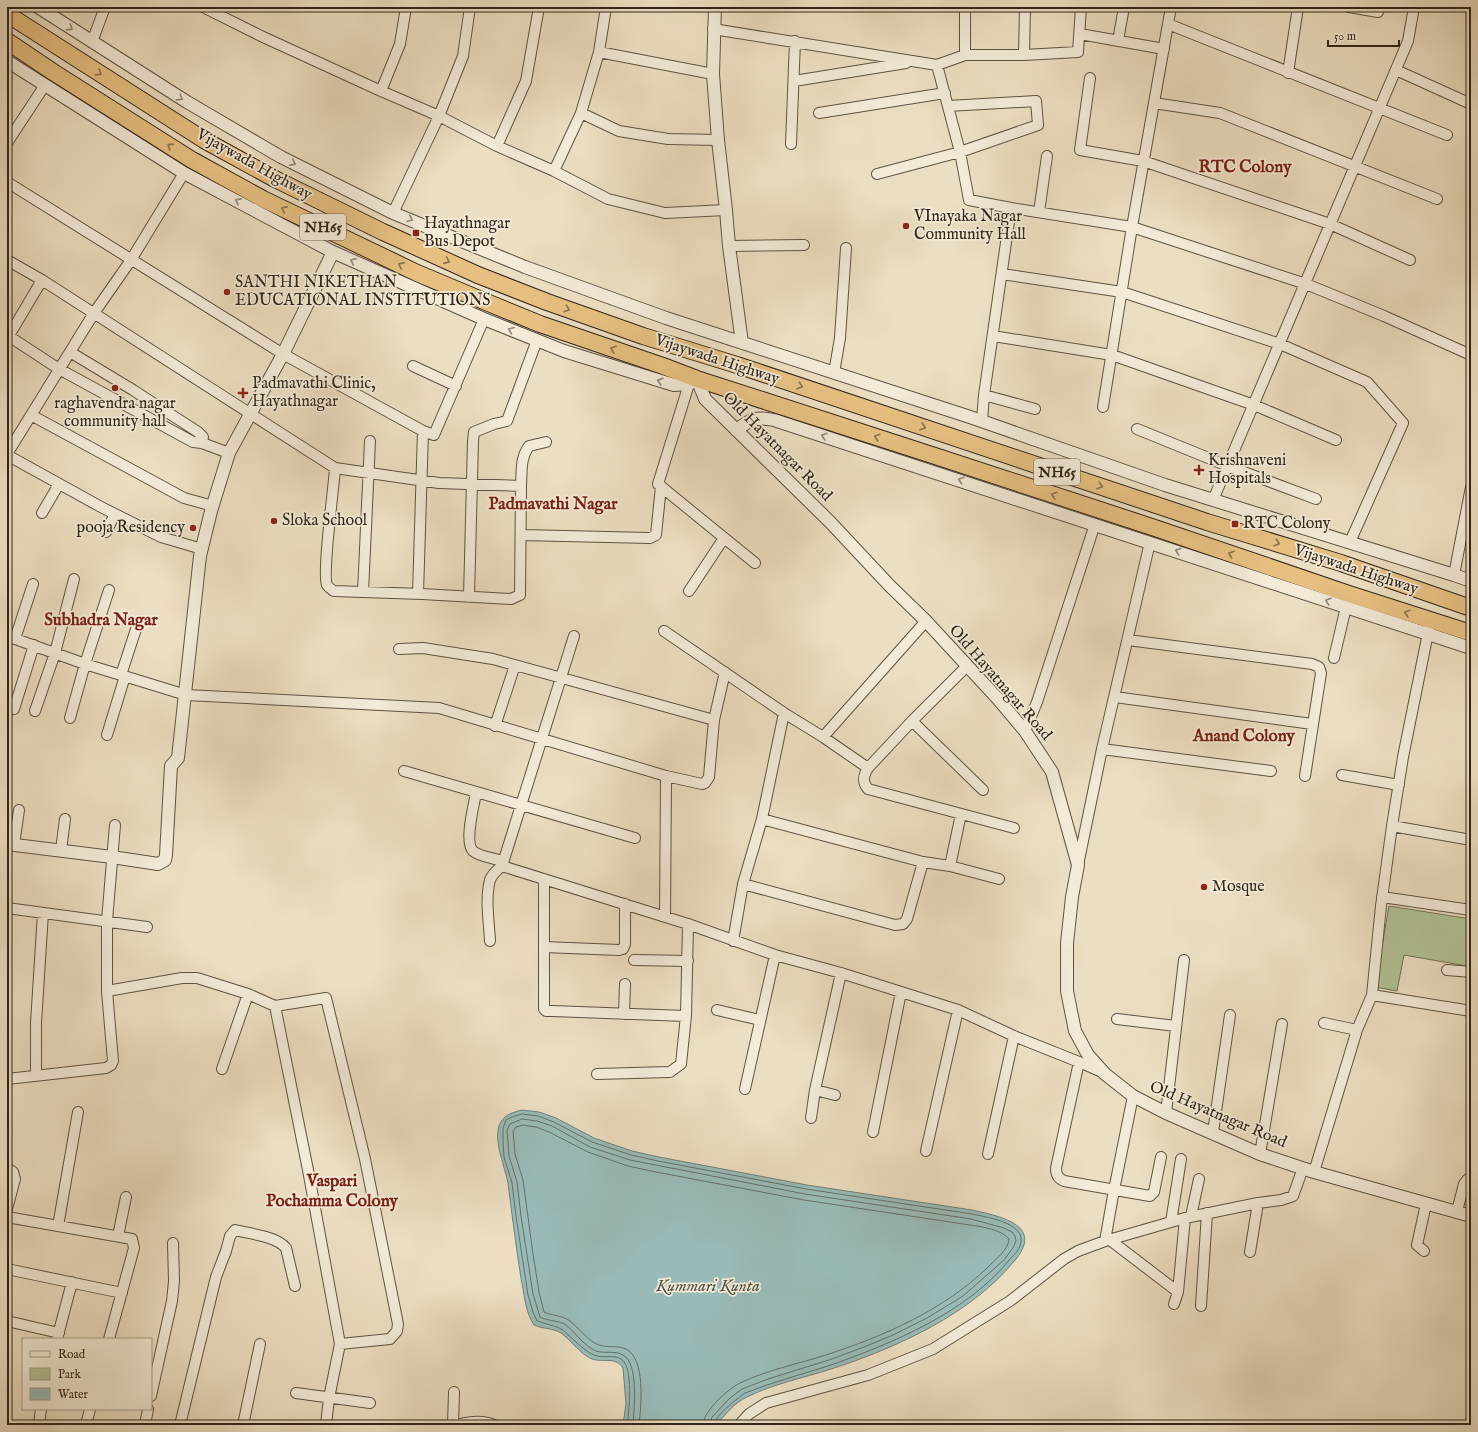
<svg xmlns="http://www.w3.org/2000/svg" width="1478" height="1432" viewBox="0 0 1478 1432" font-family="'IM FELL English',serif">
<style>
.green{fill:#b3c297;stroke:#717458}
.water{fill:#99bbb8;stroke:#6f7f78}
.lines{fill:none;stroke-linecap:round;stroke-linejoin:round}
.shore{stroke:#647068;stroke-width:1}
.minor-casing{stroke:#5e5342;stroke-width:12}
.tertiary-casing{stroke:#5e5342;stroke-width:14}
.trunk-casing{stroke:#2f2518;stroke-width:18}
.minor{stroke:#f3ead7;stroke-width:10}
.tertiary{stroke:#f3ead7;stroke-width:12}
.trunk{stroke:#e6bf81;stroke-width:16}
.oneway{stroke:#918878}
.oneway2{stroke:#8a724c}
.poi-dot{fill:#8f2418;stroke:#f3ead7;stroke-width:1.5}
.labels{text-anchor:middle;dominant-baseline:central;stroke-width:3.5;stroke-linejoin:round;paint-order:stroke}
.shield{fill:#f3ead7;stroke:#6a6051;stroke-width:1}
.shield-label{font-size:15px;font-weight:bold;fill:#2f2518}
.street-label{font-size:16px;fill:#2f2518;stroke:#f3ead7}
.poi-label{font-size:16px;fill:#2f2518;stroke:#f3ead7;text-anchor:start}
.neighbourhood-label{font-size:17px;font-weight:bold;fill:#7a1f14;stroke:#f3ead7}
.water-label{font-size:17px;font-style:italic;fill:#4f5248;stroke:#f3ead7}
</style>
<rect width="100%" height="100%" fill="#ecdec2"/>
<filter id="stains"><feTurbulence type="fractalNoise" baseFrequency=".005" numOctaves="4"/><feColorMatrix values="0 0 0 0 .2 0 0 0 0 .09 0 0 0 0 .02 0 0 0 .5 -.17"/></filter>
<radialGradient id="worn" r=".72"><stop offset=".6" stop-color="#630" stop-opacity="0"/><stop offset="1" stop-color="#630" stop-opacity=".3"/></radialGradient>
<path class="green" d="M 1389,906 L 1471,919 L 1471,934 L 1467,966 L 1404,955 L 1397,991 L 1375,987 Z"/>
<path class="water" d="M 522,1110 L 539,1112 L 556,1118 L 594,1138 L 632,1151 L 659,1157 L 807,1185 L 972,1210 C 998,1216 1044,1224 1016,1259 C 972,1314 896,1348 831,1369 C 803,1378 773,1384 747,1397 C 735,1402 725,1415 716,1425 L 623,1425 L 626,1404 L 623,1368 C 616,1356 603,1363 592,1359 C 580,1354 572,1341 561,1333 C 553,1328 543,1329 534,1325 C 525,1312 524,1292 521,1278 C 516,1246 512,1215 508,1183 C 505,1167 494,1143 499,1126 C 503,1115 511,1113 522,1110 Z"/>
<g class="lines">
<path class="shore" d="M 627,1425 C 629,1412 634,1366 621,1359 C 613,1354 603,1359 594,1355 C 584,1351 571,1337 563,1330 L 557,1327 L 537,1321 L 533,1312 L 528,1295 L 516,1216 L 512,1183 L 504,1157 L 503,1142 L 503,1128 L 506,1120 L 512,1117 L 522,1114 L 538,1116 L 554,1122 L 592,1142 L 631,1155 L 658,1161 L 806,1189 L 972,1214 C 985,1217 1023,1222 1021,1241 C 1021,1248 1014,1255 1010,1259 C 968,1312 893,1343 831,1365 C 803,1374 773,1382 745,1393 C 737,1399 715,1415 714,1425
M 633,1425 C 634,1410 639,1363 623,1355 C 614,1350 605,1354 596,1351 C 585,1347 575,1332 566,1325 C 558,1320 547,1321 540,1317 L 533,1294 L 521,1216 L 517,1182 L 509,1156 L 508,1141 L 507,1130 L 510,1124 L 522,1119 L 537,1121 L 552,1126 L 590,1147 L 630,1160 L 805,1194 L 971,1219 L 1004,1228 L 1012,1232 L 1015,1236 L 1016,1241 L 1013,1248 L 1004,1260 L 963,1296 L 927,1318 L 893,1335 L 864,1347 L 829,1360 L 768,1379 L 742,1389 L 730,1398 L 712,1417 L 709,1425
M 639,1425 C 641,1406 646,1359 626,1349 C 617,1345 608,1348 599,1345 C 589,1342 578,1327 570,1321 C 562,1315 552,1316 544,1312 L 539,1292 L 533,1254 L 523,1180 L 515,1154 L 513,1131 L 516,1127 L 523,1125 L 536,1127 L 549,1132 L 588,1152 L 628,1166 L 656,1172 L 804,1200 L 970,1225 C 982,1227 1001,1229 1009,1239 C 1009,1249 995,1260 988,1267 C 944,1310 884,1336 826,1355 C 798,1364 767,1370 740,1383 C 728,1389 703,1411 703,1425"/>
<defs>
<path id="minor" d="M 203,7 L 261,36 L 381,91 L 439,116 L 497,146 L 554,171 L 608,199 L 665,213 L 726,210
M 965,7 L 965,55
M 1349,7 L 1378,12
M 1168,24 L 1447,135
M 713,29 L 937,65 L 965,55 L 1024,55 L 1078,52 L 1081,7
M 1080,34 L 1164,49
M 1118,41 L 1124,7
M 92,42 L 105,7
M 599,52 L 713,74
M 1024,55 L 1025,7
M 937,65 L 960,152 L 969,200 L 1011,208 L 1132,227 L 1306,284 L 1384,316 L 1471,355
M 1396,70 L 1471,104
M 1288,73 L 1298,7
M 1090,78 L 1080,150 L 1143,161 L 1330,224 L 1410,260
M 794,81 L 906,63
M 381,91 L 400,44 L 406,7
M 1154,103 L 1220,113 L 1437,199
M 581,113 L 619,131 L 668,139 L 718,140
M 819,113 L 945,93
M 7,143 L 45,85
M 791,144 L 795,41
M 497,146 L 526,81 L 539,7
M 554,171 L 581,113 L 599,52 L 606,7
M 877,174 L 960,152 L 1038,125 L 1036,101 L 948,106
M 7,182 L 283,354 L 423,431 L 434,435 L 484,319
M 1039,212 L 1047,156
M 393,213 L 439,116 L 463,56 L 470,7
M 729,246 L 804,245
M 7,260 L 42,280 L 335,468 L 439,483 L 521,486 C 522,472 520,458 529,446 L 546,442
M 1002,274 L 1122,292 L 1280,344 L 1367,382 L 1403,423 L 1350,542
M 7,335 L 59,369 L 193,442 L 202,443 L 229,453
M 993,336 L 1112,355 L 1254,405 L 1336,440
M 7,339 L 42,280
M 70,352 L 133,390 L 198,432 L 203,437 L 202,443
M 413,366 L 456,386
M 834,373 L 840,338 L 846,248
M 689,384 L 658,484 L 755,563
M 984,395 L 1035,409
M 1103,407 L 1132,227 L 1171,7
M 31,415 L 184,498 L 213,506
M 982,421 L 984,395 L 1011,208
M 1137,429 L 1228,466 L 1316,499
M 7,454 L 94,313 L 131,260 L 184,173
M 7,455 L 101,507 L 161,537 L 202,549
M 335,468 C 334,486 322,574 327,585 C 329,588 331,589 334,591 L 422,594 L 511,599 L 520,595 L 521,486
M 1213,500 L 1408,41 L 1414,7
M 42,513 L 59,484
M 106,532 L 115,514
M 521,535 L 650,538 L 656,535 L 661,486
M 1454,575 L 1471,487
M 689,591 L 724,538
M 363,592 L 370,441
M 418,594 L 423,431
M 469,597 L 473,441 L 474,432 L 494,424 L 507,421 L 537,340
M 664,631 L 784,713 L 823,737 L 868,768
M 7,636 L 85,664 L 186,695 L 439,708 L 666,776 L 702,784 L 705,783 L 709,777 L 714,720 L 725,672
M 574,636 L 502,866 L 688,924 L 775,955 L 841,973 L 958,1010 L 1014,1036 L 1079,1062 L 1102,1072
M 15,639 L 33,584
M 1128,640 L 1312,664 L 1319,667 L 1321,673 L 1305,776
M 399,649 L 423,648 L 493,659 L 714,720
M 1334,658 L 1346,607
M 967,666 L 912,721 L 868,768 C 863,776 862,782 868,789 L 1014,828
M 121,675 L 137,626
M 1115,697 L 1312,724
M 14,709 L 34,645
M 35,711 L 55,653 L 74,579
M 70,718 L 85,664 L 109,590
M 912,721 L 983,790
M 495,726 L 515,665
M 1025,731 L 1037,702 L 1095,524
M 107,735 L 125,676
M 823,737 L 926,621
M 1102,749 L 1271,771
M 404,771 L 635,838
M 1342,775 L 1399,785
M 476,793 C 474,805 464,842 473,851 C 480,857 494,858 502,861
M 762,819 L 923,862 L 950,866 L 961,814
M 1392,826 L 1471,840
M 14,845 L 19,810
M 61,850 L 65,819
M 1078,865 L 1102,749 L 1150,542
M 950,866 L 999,879
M 544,879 L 544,1009 L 546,1011 L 552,1011 L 686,1016
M 743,884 L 895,925 L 903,924 L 907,919 L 923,862
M 1382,897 L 1471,910
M 7,908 L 147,927
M 665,917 L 666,776
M 490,941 C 489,922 485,898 490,880 C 492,874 497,870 502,866
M 733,941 L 743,884 L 762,819 L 784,713
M 544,947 L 619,950 L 623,949 L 625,944 L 625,904
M 634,960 L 688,961
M 1447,970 L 1471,972
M 107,991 L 182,978 L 197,978 L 248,994 L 275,1006 L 308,1170 L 340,1344 L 329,1398 L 326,1425
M 1372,995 L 1471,1011
M 275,1006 L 326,998 L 365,1159 L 398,1324 L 397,1331 L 390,1339 L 340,1344
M 717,1010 L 760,1020
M 624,1014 L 625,984
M 1117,1019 L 1176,1026
M 1324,1023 L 1357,1030
M 1079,1062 L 1056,1168 C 1056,1175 1058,1178 1064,1181 L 1150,1196 L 1154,1192 L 1161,1157
M 222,1069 L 248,994
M 597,1074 L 670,1072 L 681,1064 L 686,1016 L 688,924
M 36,1076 L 36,1023 L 43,913
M 7,1079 L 106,1068 L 111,1065 L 113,1061 L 107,991 L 107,921 L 115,825
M 745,1089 L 775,955
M 815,1090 L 835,1095
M 1166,1113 L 1184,960
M 811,1118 L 815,1090 L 841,973
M 873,1132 L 901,992
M 1213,1132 L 1230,1015
M 926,1151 L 958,1010
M 988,1154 L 1014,1036
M 1260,1154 L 1282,1024
M 7,1168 L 13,1172 L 15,1179 L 7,1209
M 1314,1172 L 1357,1030 L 1372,995 L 1381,906 L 1392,826 L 1403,757 L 1429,628
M 1457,1211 L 1464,1184 L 1467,1180 L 1471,1177
M 1191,1216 L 1199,1179
M 7,1217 L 132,1239 L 134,1248 L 109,1339
M 1171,1222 L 1181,1159
M 58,1226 L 78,1112
M 118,1236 L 126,1197
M 1110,1240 L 1178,1292
M 1105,1241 L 1114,1190 L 1133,1096
M 1424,1251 L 1417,1245 L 1426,1204
M 1250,1252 L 1258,1203
M 7,1269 L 122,1293
M 1174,1304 L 1178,1292 L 1185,1218
M 1201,1306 L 1207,1213
M 7,1321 L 59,1333
M 57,1339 L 72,1282
M 296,1393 L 370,1403
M 151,1396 L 172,1301 L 174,1281 L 173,1243
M 39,1425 L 41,1409
M 86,1425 L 90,1409
M 145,1425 L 148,1409
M 180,1425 L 216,1277 L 226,1251 L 230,1236 L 235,1230 C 250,1234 276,1236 286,1248 L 295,1286
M 243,1425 L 260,1344
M 453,1425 C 467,1423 480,1419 494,1425
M 453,1425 L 454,1392
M 739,1425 L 749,1414 L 766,1403 L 868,1375 L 933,1349 L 1010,1301 L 1064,1259 L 1078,1251 L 1105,1241 L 1185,1218 L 1258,1203 L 1281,1200 L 1293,1196 L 1303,1168"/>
<path id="tertiary" d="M 38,7 L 187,102 L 281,157 L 393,213 L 525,267 L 666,318 L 970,417 L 1165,485 L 1454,575 L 1471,581
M 715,7 L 713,74 L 718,140 L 726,210 L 729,246 L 742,343
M 7,61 L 184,173 L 333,252 L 484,319 L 564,351 L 674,385 L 689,384 L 697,379 L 705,399 L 831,523 L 889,585 L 926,621 L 998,699 L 1025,731 L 1052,772 L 1078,865 L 1072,897 L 1067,943 L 1067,991 L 1075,1031 L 1088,1055 L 1105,1074 L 1133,1096 L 1166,1113 L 1260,1154 L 1314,1172 L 1471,1216
M 736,430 C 752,419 755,416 774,420 L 1471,648
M 7,844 L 112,857 L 158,864 L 165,860 L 166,855 L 171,766 L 178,758 L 200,556 L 211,511 L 229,453 L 283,354 L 333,252"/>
<path id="trunk" d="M 7,14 L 204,140 L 275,179 L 383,232 L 478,275 L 547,302 L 643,336 L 737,365 L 1207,522 L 1341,563 L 1471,608
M 7,41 L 53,72 L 192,160 L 263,199 L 417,273 L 491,304 L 540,324 L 663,366 L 697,379 L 932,455 L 1155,528 L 1349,594 L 1471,633"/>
</defs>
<use href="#minor" class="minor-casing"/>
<use href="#tertiary" class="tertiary-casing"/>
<use href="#trunk" class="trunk-casing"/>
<use href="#minor" class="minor"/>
<use href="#tertiary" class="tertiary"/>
<use href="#trunk" class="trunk"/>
</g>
<defs><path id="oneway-chevron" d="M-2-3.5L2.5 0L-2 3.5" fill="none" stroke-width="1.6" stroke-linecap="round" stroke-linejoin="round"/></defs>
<g class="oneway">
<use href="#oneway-chevron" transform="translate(70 28) rotate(33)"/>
<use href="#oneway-chevron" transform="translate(180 98) rotate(32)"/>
<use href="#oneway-chevron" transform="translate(293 163) rotate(26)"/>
<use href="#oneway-chevron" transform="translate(238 201) rotate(-152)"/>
<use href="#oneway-chevron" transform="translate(410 219) rotate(23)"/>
<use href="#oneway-chevron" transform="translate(353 261) rotate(-156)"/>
<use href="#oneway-chevron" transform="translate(511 330) rotate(-158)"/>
<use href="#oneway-chevron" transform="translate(660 381) rotate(-163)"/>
<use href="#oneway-chevron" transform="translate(824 436) rotate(-162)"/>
<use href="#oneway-chevron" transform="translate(961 480) rotate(-162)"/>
<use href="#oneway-chevron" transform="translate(1178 551) rotate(-162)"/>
<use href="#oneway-chevron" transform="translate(1328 601) rotate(-161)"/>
</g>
<g class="oneway2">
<use href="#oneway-chevron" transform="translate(99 73) rotate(32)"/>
<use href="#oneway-chevron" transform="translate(170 146) rotate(-147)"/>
<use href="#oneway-chevron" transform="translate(284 209) rotate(-155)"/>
<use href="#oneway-chevron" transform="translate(447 261) rotate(24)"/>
<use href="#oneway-chevron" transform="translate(401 265) rotate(-154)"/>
<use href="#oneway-chevron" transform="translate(567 309) rotate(19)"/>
<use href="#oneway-chevron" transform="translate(613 349) rotate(-161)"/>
<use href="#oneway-chevron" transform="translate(800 386) rotate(19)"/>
<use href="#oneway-chevron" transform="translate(923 427) rotate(18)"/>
<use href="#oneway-chevron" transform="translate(877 437) rotate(-162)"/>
<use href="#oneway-chevron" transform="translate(1100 486) rotate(18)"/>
<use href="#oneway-chevron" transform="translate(1054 495) rotate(-162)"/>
<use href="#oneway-chevron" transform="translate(1277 543) rotate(17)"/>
<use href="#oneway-chevron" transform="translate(1231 554) rotate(-161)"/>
<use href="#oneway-chevron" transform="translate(1407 613) rotate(-163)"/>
</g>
<g class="poi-dot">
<circle cx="906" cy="226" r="4"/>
<rect x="412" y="229" width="8" height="8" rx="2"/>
<circle cx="227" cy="292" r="4"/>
<circle cx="115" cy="388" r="4"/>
<path d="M241 387h4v4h4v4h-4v4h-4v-4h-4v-4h4z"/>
<path d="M1197 464h4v4h4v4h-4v4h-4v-4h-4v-4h4z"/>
<circle cx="274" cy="521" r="4"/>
<rect x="1231" y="520" width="8" height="8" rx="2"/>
<circle cx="193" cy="528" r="4"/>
<circle cx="1204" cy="887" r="4"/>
</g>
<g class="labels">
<g class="shield">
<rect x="300" y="214" width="46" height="26" rx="3"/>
<rect x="1034" y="459" width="46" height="26" rx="3"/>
</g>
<g class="shield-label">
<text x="323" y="227">NH65</text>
<text x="1057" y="472">NH65</text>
</g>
<g class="street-label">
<text transform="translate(254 165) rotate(29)">Vijaywada Highway</text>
<text transform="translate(717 360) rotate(18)">Vijaywada Highway</text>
<text transform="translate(777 447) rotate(45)">Old Hayatnagar Road</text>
<text transform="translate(1356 570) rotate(18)">Vijaywada Highway</text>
<text transform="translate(1000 683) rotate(49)">Old Hayatnagar Road</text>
<text transform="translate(1218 1115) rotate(23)">Old Hayatnagar Road</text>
</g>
<g class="poi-label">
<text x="914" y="217">VInayaka Nagar<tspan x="914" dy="18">Community Hall</tspan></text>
<text x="424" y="224">Hayathnagar<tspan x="424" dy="18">Bus Depot</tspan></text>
<text x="235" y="283">SANTHI NIKETHAN<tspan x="235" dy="18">EDUCATIONAL INSTITUTIONS</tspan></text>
<text x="252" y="384">Padmavathi Clinic,<tspan x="252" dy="18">Hayathnagar</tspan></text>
<text x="115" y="404" text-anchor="middle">raghavendra nagar<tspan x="115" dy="18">community hall</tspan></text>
<text x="1208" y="461">Krishnaveni<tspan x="1208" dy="18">Hospitals</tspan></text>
<text x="282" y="521">Sloka School</text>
<text x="1243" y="524">RTC Colony</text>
<text x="185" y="528" text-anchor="end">pooja Residency</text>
<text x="1212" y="887">Mosque</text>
</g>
<g class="neighbourhood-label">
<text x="1245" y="167">RTC Colony</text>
<text x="553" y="504">Padmavathi Nagar</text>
<text x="101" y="620">Subhadra Nagar</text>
<text x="1244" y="736">Anand Colony</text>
<text x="332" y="1181">Vaspari<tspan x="332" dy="20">Pochamma Colony</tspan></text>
</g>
<g class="water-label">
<text x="708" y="1286">Kummari Kunta</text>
</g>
</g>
<rect width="1478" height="1432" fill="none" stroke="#ecdec2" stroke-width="24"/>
<rect x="8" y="8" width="1462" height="1416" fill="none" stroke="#2f2518" stroke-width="2"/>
<rect x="12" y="12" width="1454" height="1408" fill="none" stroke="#2f2518"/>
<rect x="22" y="1338" width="130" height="72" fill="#f3ead7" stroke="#a59b8b"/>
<rect x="30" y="1351" width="20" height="6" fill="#f3ead7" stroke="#a59b8b"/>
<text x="58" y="1358" font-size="12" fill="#2f2518">Road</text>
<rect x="30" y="1368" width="20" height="12" fill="#b3c297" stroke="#a59b8b"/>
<text x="58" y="1378" font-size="12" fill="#2f2518">Park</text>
<rect x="30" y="1388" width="20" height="12" fill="#99bbb8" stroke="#a59b8b"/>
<text x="58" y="1398" font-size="12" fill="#2f2518">Water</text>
<path d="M1328 40v6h71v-6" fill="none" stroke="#2f2518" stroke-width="2"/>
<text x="1334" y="40" font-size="12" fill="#2f2518" stroke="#f3ead7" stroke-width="3" paint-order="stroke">50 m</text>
<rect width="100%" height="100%" filter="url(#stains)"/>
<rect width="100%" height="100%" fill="url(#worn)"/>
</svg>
